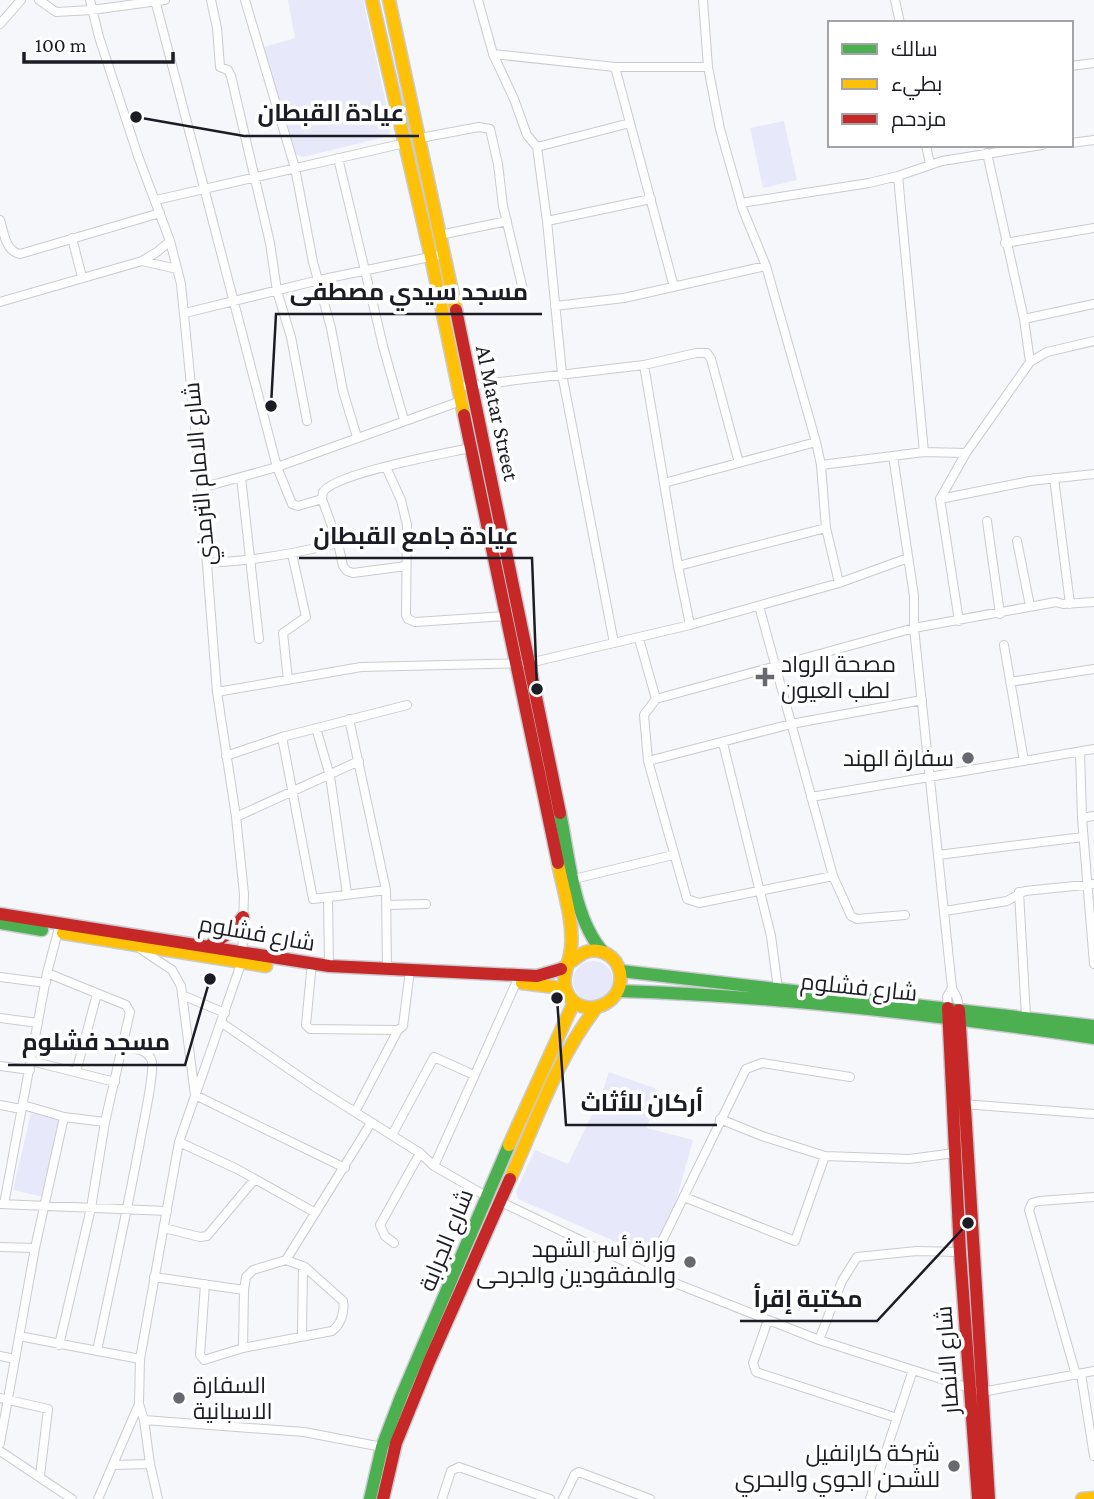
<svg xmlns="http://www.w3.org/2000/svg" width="1094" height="1499" viewBox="0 0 1094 1499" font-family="'Crimson Pro',Cairo,serif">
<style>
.green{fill:#e7e9fa}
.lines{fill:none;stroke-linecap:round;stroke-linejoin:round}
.street-casing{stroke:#cacbd1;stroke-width:10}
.fast-casing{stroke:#cacbd1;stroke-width:15}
.slow-casing{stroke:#cacbd1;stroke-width:15}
.jam-casing{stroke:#cacbd1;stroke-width:15}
.street{stroke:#fefefe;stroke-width:8}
.fast{stroke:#4caf50;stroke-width:12}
.slow{stroke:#ffc107;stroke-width:12}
.jam{stroke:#c62828;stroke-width:12}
.poi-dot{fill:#686970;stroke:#fff;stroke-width:2.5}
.labels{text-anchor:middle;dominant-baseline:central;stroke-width:7;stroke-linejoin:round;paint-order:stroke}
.street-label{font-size:23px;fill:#1b1c25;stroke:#fff}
.poi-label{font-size:23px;fill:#1b1c25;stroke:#fff;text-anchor:end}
.leader{fill:none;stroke:#1b1c25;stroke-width:2.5}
.callout-dot{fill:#1b1c25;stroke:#fff;stroke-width:2.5}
.callout-label{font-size:24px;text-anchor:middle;font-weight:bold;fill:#1b1c25;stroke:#fff;stroke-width:7;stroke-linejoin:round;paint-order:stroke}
</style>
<rect width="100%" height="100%" fill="#f6f7fa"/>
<path class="green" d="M 288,0 L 363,0 L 391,126 L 389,136 L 303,157 L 289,151 L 261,48 L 295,38 Z
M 784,121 L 797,180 L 763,188 L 750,128 Z
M573 981a20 20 0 1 1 40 0a20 20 0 1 1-40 0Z
M 609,1072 L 657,1089 L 647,1128 L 693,1140 L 669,1227 L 646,1255 L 518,1199 L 516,1191 L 535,1150 L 568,1164 L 601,1096 Z
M 31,1113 L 61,1120 L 43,1197 L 13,1190 Z"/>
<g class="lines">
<defs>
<path id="street" d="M 39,0 L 56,12 L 92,10 L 165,0
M 90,0 L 99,37 L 138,156 L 170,241 L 181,284 L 201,488 L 217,692 L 236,817 L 244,894 L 242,961 L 179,1142 L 140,1359 L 139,1404 L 144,1420 L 150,1464 L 158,1499
M 155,0 L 277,467 L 292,504 L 298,506 L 322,499
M 211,0 L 217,28 L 220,67 L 228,70 L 231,76 L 270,243 L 277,291 L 291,337 L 307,421
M 245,0 L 295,168 L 313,262 L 331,328 L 343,391 L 357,437
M 478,0 L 493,54 L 514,99 L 527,135 L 537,147 L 547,221 L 562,374 L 614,643
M 703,0 L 708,67 L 720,129 L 743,210 L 766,266 L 816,442 L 821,465 L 826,528 L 839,583
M 895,0 L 900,23
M 0,24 L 21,0
M 493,54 L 615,67 L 708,67
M 1071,66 L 1094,63
M 615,67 L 674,287
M 420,138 L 479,127 L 490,129 L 498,164 L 503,206 L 524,294
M 1071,143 L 1094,140
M 926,145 L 930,164
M 537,147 L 630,123
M 987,153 L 1024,319 L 1030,362
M 338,158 L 384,350 L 404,420
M 898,176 L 924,452
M 156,200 L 405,143
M 741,203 L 869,183 L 898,176 L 942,161 L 1042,145
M 0,220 C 4,232 5,251 20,254 L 160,213
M 547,221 L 651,199
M 440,235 L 507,221
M 72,238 L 82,277
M 1005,243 L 1094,228
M 142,261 L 177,269
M 0,302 L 142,261 L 157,252 L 170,241
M 555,306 L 624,298 L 766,266
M 185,313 L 319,280 L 444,254
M 1024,319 L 1094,304
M 644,365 L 678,566 L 690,625
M 458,387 L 644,365 L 696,353 L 707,353 L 711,359 L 739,463
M 893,456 L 914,596 L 914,628 L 952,988 L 957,998 L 959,1008
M 821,465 L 924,452 L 966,453
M 386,467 L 401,500 L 407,525 L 406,615 L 408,619 L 415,622 L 506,616
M 241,477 L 259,639
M 1054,478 L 1070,604
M 664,483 L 816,442
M 201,488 L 277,467 L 461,401
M 940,499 L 1030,481 L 1094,474
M 987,521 L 1000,614
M 1017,541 L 1030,606
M 207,563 C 252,561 294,554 338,543
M 406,566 L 353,573 L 347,571 L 343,566 L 338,543 L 322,499 L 323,492 C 336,473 443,454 470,448
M 678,566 L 826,528
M 759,606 L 833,876 L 851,916 L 857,919 L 905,915
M 959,621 L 940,499 L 966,453 L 1030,362 L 1047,352 L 1094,341
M 639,639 L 656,699 L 644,715 L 648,761 L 687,899 L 699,903 L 833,876
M 1004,645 L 1024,761
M 288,680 L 283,633 L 306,617 L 292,554
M 1010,682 L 1094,669
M 217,692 L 361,667 L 529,663 L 690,625 L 839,583 L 908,558
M 656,699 L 914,628 L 1056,602 L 1063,604 L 1094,602
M 349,719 L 386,890 L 387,969
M 316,728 L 330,776 L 347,894
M 282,737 L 313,899 L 386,890
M 723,743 L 771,936 L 778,989
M 1080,752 L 1082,818 L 1094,964
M 226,756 L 282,737 L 407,705
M 648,761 L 791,724 L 922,700
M 811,797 L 1094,749
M 236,817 L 359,761
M 1082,818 L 1094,816
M 938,855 L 1083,837
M 574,879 L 673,855
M 1019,892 L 1026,1017
M 328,897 L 329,966
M 386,905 L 426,904
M 945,911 L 1007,901 L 1025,891 L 1094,884
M 139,948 L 172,970 L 181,986 L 195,1095 L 345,1168
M 311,972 L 306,1025 L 310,1029 L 398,1030 L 403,1026 L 409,978
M 47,973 L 126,1005 L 130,1012 L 105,1122 L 91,1208 L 59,1345
M 0,977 L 46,983
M 182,995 L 225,1013
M 948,1008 L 947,997 L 952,988
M 0,1018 L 38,1023
M 222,1023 L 312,1085 L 420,1153 L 434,1166 L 486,1196
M 31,1061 L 115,1082
M 0,1066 L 30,1070
M 76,1072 L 97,994
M 964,1104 L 1094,1114
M 0,1105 L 21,1109
M 23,1105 L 64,1117 L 105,1122
M 355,1112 L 398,1030
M 720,1119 L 762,1136 L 825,1156 L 909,1159 L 955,1153
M 392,1135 L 434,1057 L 474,1075
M 179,1142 L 237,1169 L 314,1212
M 434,1166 L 516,983
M 684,1197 L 795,1241 L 825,1156
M 499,1201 L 647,1272 L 819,1340 L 982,1392 L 1094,1371
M 0,1204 L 167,1211
M 4,1204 L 47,973 L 60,924
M 164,1228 L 200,1237 L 207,1236 L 254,1180
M 394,1243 L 385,1236 L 380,1225 L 420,1153
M 0,1247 L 35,1248
M 286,1260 L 371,1123
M 647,1272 L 746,1069 L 762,1063 L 850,1077
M 154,1277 L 244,1290
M 205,1284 L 200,1355 L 204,1360 L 243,1348 L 332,1331 C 341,1325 345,1311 343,1301 L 305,1267 L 286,1260 L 253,1270 L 246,1277 L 244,1290 L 243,1348
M 768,1320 L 753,1363 L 756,1372 L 897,1418
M 302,1335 L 303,1266
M 19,1336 L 140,1359
M 819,1340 L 842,1281 L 857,1257 L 917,1251 L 960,1252
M 97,1351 C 112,1279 128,1208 141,1136 C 144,1120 154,1076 152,1062 C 149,1048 132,1049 121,1047
M 0,1356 L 15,1359
M 1081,1374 L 1094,1456
M 1076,1375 L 1029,1210 L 1032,1203 L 1039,1201 L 1094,1197
M 0,1398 L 48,1409 L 40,1476
M 144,1420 L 304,1432 L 382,1447
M 0,1443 L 35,1248 L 64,1117
M 0,1451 L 72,1499
M 113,1465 L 150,1464
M 98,1499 L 139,1404
M 442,1499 L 451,1471 L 459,1467 L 550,1499
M 563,1499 L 575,1474 L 579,1472 L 650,1499
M 870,1499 L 913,1370"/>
<path id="fast" d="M 560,813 C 569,856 573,918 603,952
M 0,923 L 42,930
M 621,971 L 1094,1026
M 619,991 C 779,996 936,1015 1094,1038
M 370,1499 L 382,1447 L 401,1397 L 509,1145"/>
<path id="slow" d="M 372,0 L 431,257 L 464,415
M 389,0 L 456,310
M 558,863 C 563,890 574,921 571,948 C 570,962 561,976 566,990 C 579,1025 633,1003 618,966 C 615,959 610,955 603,952 C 583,946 576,960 561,969
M 63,933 L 266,966
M 522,983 L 554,987 L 568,994
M 509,1145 L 574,1002
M 510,1179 C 536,1122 557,1058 596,1008
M 1082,1499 L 1094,1498"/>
<path id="jam" d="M 456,310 L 560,813
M 464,415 L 558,863
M 0,914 L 329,966 L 537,976 L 561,969
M 209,946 L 232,931 L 243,917
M 948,1008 L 960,1252 L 978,1499
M 959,1010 L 989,1499
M 383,1499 L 396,1443 L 429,1362 L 510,1179"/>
</defs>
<use href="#street" class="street-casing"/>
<use href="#fast" class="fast-casing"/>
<use href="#slow" class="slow-casing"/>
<use href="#jam" class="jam-casing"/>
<use href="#street" class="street"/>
<use href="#fast" class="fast"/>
<use href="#slow" class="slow"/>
<use href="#jam" class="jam"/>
</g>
<g class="poi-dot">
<path d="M761.5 666.5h7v7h7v7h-7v7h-7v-7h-7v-7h7z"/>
<circle cx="968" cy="758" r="7"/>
<circle cx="690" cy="1262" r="7"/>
<circle cx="179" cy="1398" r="7"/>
<circle cx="954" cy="1466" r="7"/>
</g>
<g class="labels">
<g class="street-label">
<text transform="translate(498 413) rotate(78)">Al Matar Street</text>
<text transform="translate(199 474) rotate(-95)">شارع الامام الترمذي</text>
<text transform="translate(257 933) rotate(10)">شارع فشلوم</text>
<text transform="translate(859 987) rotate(6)">شارع فشلوم</text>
<text transform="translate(446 1240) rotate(-68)">شارع الجرابة</text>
<text transform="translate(947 1360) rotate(-94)">شارع الانصار</text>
</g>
<g class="poi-label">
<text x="781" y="664" text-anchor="start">مصحة الرواد<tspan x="781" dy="26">لطب العيون</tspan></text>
<text x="954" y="758">سفارة الهند</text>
<text x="676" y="1249">وزارة أسر الشهد<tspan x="676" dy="26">والمفقودين والجرحى</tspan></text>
<text x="193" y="1385" text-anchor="start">السفارة<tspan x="193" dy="26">الاسبانية</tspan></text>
<text x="940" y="1453">شركة كارانفيل<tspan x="940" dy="26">للشحن الجوي والبحري</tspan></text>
</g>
</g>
<path class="leader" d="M136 117L244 136H419M271 406L276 314H542M537 689L532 558H299M210 979L185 1065H8M557 998L566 1125H717M968 1223L877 1321H740"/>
<g class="callout-dot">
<circle cx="136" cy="117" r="7"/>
<circle cx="271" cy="406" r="7"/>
<circle cx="537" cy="689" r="7"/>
<circle cx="210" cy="979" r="7"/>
<circle cx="557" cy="998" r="7"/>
<circle cx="968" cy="1223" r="7"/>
</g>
<g class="callout-label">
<text x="331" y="121">عيادة القبطان</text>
<text x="409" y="300">مسجد سيدي مصطفى</text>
<text x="416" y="544">عيادة جامع القبطان</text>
<text x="96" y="1050">مسجد فشلوم</text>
<text x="642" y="1111">أركان للأثاث</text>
<text x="808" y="1307">مكتبة إقرأ</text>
</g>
<rect x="828" y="21" width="245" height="126" fill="#ffffff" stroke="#a4a4a8" stroke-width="2"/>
<rect x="842" y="44" width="35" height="10" fill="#4caf50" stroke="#a4a4a8" stroke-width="2"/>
<text x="891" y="56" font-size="21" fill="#1b1c25">سالك</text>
<rect x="842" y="79" width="35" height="10" fill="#ffc107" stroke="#a4a4a8" stroke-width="2"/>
<text x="891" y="91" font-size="21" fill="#1b1c25">بطيء</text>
<rect x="842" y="114" width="35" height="10" fill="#c62828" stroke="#a4a4a8" stroke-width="2"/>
<text x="891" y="126" font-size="21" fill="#1b1c25">مزدحم</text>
<path d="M24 52v10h149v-10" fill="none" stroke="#1b1c25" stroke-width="3.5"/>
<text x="35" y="52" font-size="21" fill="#1b1c25" stroke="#ffffff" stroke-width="5" paint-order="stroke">100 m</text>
</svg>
